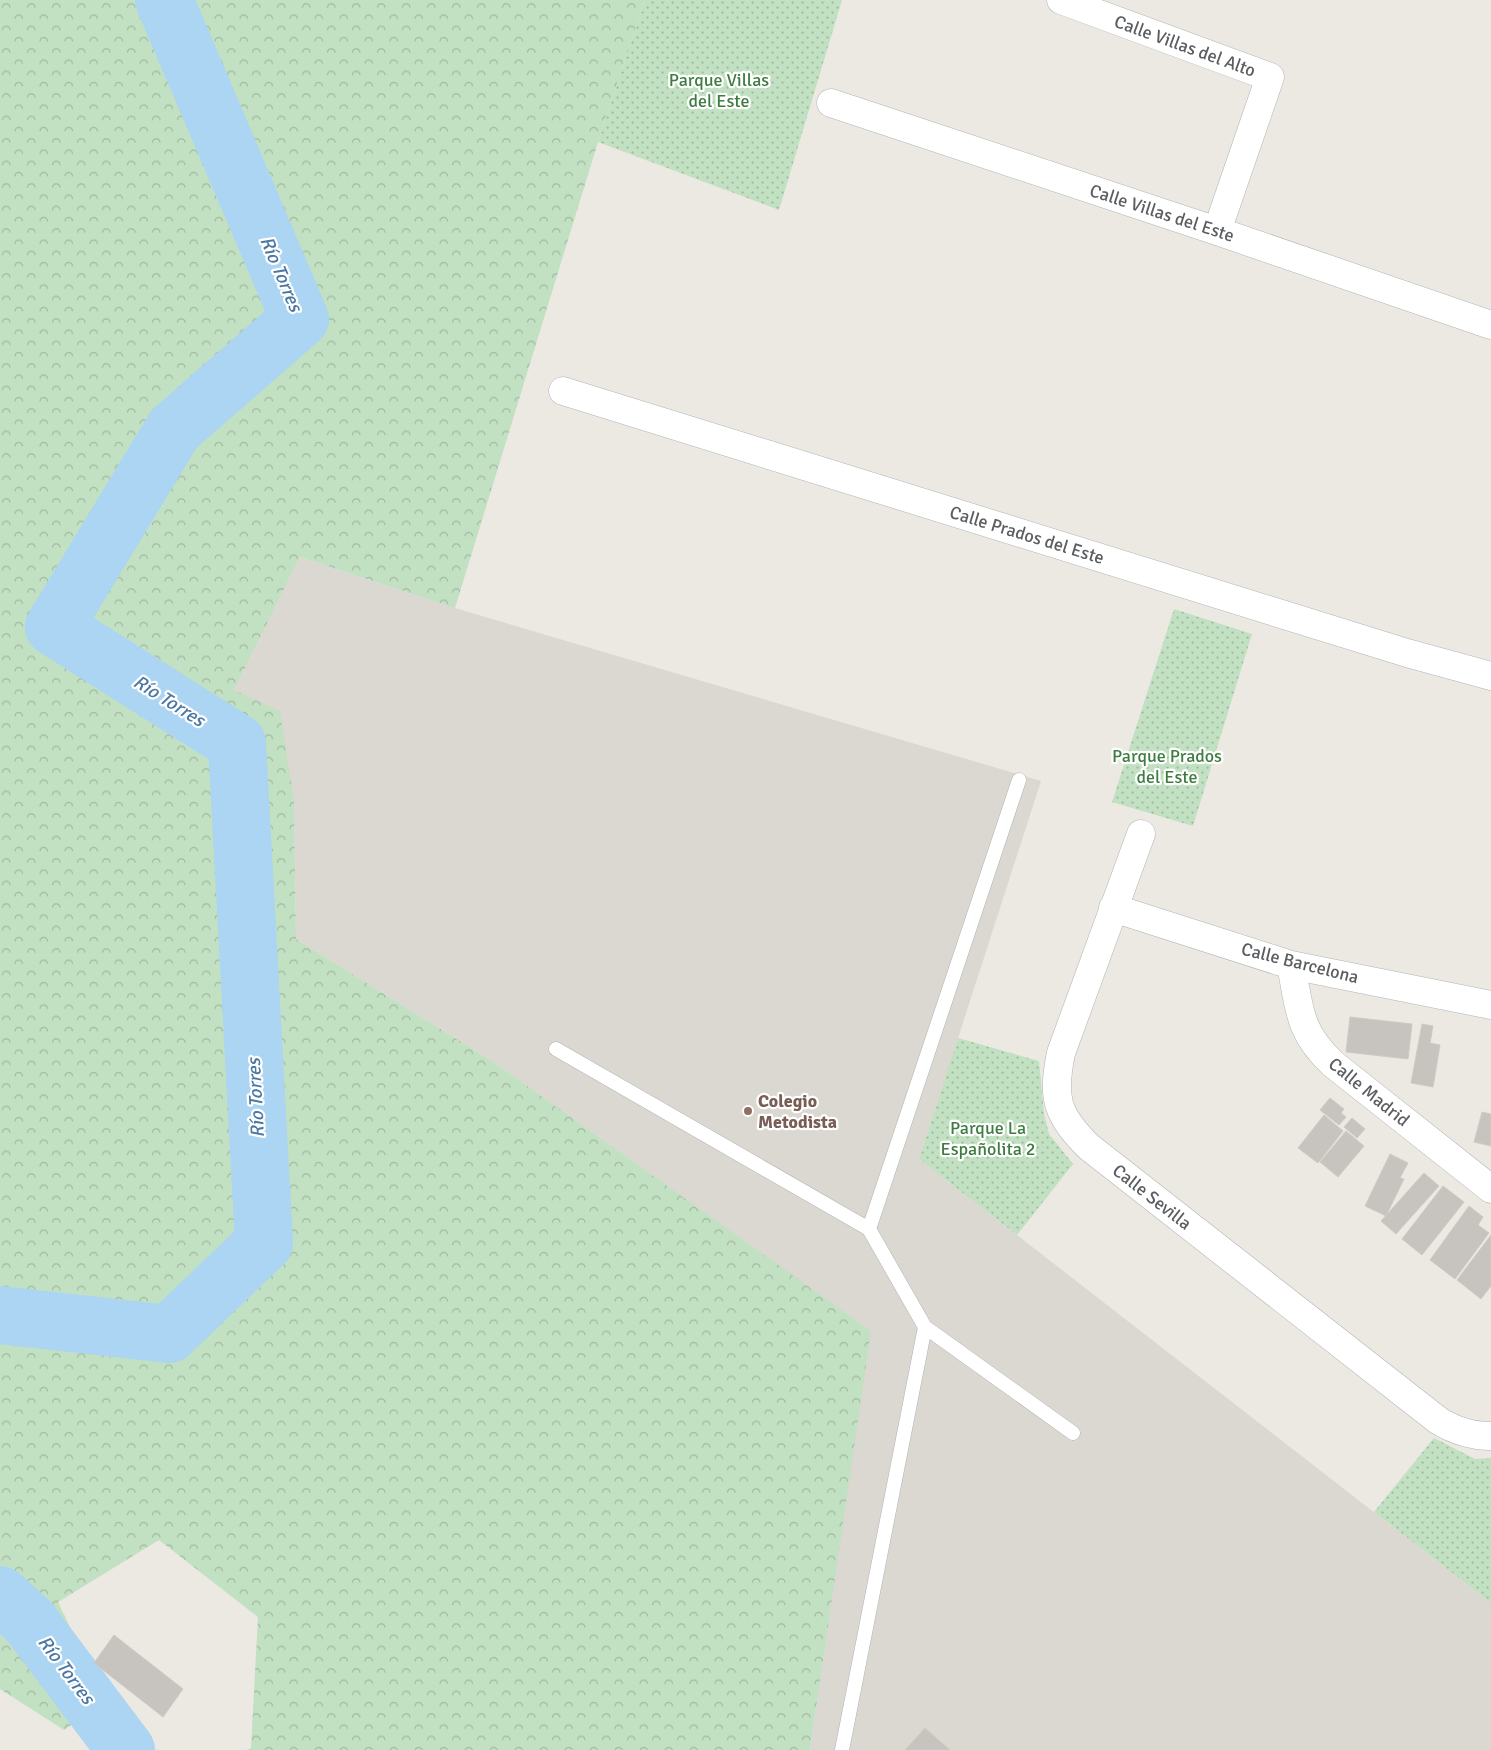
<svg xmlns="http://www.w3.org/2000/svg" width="1491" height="1750" viewBox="0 0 1491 1750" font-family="Signika,sans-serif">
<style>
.education{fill:#dbd8d1}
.forest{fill:url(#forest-crowns)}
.park{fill:url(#park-dots)}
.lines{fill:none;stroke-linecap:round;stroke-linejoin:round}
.river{stroke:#abd5f3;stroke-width:58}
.building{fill:#c7c4bf;stroke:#cfcbc2}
.lane-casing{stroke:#b0b3b6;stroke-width:15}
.street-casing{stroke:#b0b3b6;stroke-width:29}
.lane{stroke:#fff;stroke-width:14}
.street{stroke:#fff;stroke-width:28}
.education-dot{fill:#8d6e63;stroke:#fff;stroke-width:2}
.labels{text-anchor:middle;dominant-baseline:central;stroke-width:4.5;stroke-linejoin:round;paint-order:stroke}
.street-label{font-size:18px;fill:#5b5e61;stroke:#fff}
.park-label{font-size:18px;fill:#3f7c41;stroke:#fff}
.education-label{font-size:18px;font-weight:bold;fill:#785e54;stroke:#fff;text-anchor:start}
.water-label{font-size:19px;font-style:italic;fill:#4b77a2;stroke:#fff}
</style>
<defs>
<pattern id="forest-crowns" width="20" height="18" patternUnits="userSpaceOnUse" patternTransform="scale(1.25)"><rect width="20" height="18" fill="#c2e0c2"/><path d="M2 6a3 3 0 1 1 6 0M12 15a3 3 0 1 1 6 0" fill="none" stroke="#a1b9a1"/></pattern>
<pattern id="park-dots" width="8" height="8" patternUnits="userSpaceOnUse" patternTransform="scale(1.25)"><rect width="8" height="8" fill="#c2e0c2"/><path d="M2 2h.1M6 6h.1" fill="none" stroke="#a1b9a1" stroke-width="1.8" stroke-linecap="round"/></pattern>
</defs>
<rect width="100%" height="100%" fill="#ebe9e2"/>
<path class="education" d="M 300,557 L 455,608 L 1041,781 L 919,1159 L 1491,1603 L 1491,1750 L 810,1750 L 870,1331 L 495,1063 L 296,939 L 294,802 L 234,690 Z"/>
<path class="forest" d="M 0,0 L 645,0 L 598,142 L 455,608 L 300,557 L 234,690 L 280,711 L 294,802 L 296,939 L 495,1063 L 871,1331 L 810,1750 L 247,1750 L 251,1748 L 258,1617 L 159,1540 L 58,1602 L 105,1701 L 64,1730 L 0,1689 Z"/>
<path class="park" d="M 645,0 L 842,0 L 779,210 L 598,142 Z
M 1174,609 L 1252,634 L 1193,826 L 1112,802 Z
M 958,1038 L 1039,1061 L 1044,1114 L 1049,1134 L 1073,1164 L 1017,1235 L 919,1159 Z
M 1434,1438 L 1475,1459 L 1491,1458 L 1491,1603 L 1374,1512 Z"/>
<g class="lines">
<path class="river" d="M 0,1315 L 169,1334 L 264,1243 L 237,743 L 54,627 L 174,429 L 300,319 L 164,0
M 0,1595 L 29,1621 L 126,1750"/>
</g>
<path class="building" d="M 1350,1017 L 1412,1024 L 1408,1059 L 1346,1052 Z
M 1422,1024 L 1433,1026 L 1430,1043 L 1440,1045 L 1433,1087 L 1411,1083 Z
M 1330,1098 L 1344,1109 L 1341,1113 L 1346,1117 L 1339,1125 L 1320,1110 Z
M 1482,1112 L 1491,1114 L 1491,1146 L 1474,1142 Z
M 1324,1115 L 1343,1131 L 1318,1163 L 1298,1148 Z
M 1352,1118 L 1365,1129 L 1357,1138 L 1344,1127 Z
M 1346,1131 L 1364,1146 L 1338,1177 L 1320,1162 Z
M 1390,1154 L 1408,1163 L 1400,1178 L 1404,1179 L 1386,1216 L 1365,1206 Z
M 1424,1173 L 1439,1186 L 1396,1234 L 1381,1221 Z
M 1443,1186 L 1464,1202 L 1422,1255 L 1402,1239 Z
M 1469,1206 L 1483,1217 L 1478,1225 L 1489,1233 L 1455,1279 L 1430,1260 Z
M 1491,1235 L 1491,1286 L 1481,1299 L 1457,1280 Z
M 114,1635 L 183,1689 L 163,1717 L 94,1663 Z
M 925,1728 L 950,1750 L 905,1750 Z"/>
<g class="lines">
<defs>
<path id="lane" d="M 1019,780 L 869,1229 L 925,1327 L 1073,1433
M 556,1049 L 869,1229
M 842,1750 L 925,1327"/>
<path id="street" d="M 1061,0 L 1270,77 L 1217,231
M 831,103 L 1217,231 L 1491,325
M 563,391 L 1407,653 L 1491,676
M 1141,834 L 1061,1053 C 1052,1097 1056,1115 1089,1147 L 1439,1421 C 1456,1431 1471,1436 1491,1436
M 1113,908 L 1291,965 L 1491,1005
M 1291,965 C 1300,1010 1298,1031 1333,1064 L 1491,1189"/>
</defs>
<use href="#lane" class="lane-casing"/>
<use href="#street" class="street-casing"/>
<use href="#lane" class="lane"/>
<use href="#street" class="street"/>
</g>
<circle class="education-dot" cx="748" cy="1111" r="5"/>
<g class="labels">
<g class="street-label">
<text transform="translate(1185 46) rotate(20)">Calle Villas del Alto</text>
<text transform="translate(1162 213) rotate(18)">Calle Villas del Este</text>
<text transform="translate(1027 535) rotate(17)">Calle Prados del Este</text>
<text transform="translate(1300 963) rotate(14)">Calle Barcelona</text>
<text transform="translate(1369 1092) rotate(39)">Calle Madrid</text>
<text transform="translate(1152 1197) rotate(38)">Calle Sevilla</text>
</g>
<g class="park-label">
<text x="719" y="80">Parque Villas<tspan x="719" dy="21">del Este</tspan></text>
<text x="1167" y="756">Parque Prados<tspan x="1167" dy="21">del Este</tspan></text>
<text x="988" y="1128">Parque La<tspan x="988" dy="21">Españolita 2</tspan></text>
</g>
<g class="education-label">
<text x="758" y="1101">Colegio<tspan x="758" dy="21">Metodista</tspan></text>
</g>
<g class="water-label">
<text transform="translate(281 274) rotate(67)">Río Torres</text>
<text transform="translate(169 701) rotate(32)">Río Torres</text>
<text transform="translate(256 1098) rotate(-93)">Río Torres</text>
<text transform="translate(66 1670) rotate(53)">Río Torres</text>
</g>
</g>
</svg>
